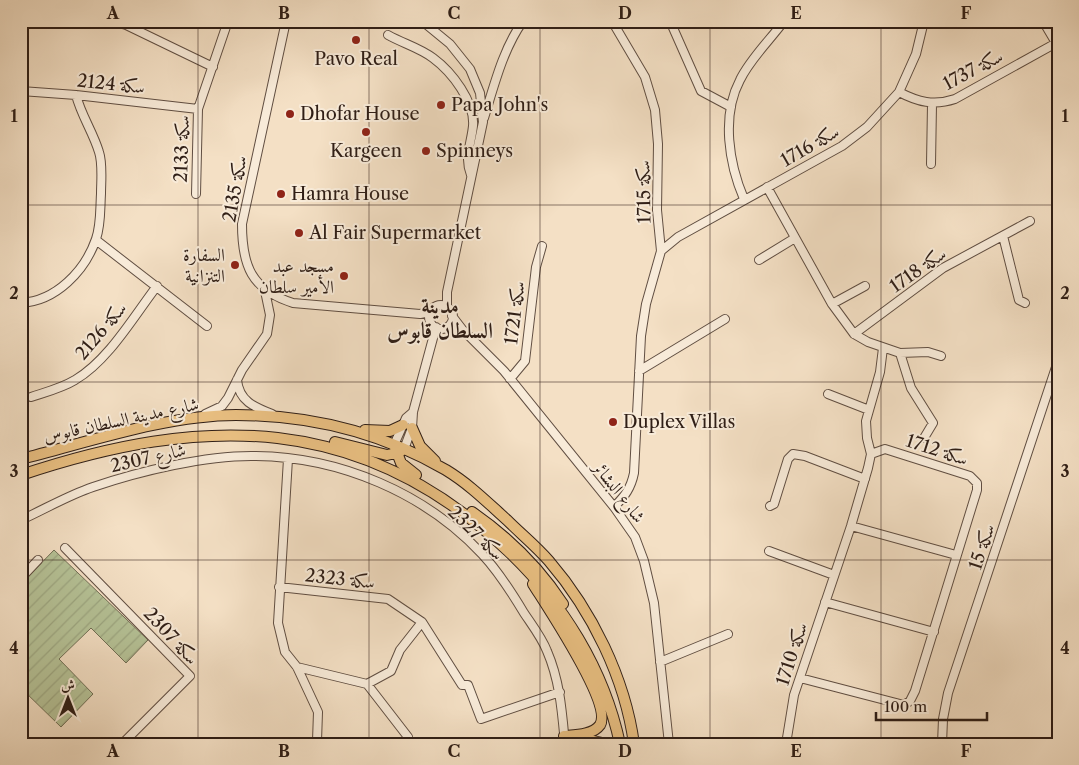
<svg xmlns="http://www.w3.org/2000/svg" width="1079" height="765" viewBox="0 0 1079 765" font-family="'Libre Caslon Text',Amiri,serif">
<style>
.garden{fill:url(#garden-furrows);stroke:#727057}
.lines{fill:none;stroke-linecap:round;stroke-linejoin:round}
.minor-casing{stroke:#604e42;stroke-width:10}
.major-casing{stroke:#2f1e16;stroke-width:12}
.minor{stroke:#f8ebd9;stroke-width:8}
.major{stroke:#eac082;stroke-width:10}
.grid{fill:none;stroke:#2f1e16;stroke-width:1;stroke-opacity:0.55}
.poi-dot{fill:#8f2418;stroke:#f8ebd9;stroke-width:2}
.labels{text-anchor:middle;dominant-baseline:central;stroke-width:4;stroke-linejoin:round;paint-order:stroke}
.poi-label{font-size:18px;fill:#2f1e16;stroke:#f8ebd9;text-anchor:start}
.street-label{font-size:18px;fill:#2f1e16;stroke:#f8ebd9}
.district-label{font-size:22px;font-weight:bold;fill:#2f1e16;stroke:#f8ebd9}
.neatline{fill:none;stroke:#2f1e16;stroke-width:2}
.grid-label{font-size:16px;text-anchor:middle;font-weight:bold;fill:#2f1e16}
</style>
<defs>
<pattern id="garden-furrows" width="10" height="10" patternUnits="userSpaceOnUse" patternTransform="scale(1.25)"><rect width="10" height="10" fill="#b6c398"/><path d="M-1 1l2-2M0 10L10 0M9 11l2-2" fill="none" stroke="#9da782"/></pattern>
</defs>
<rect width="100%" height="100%" fill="#f4e0c5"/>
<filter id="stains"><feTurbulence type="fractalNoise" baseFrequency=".004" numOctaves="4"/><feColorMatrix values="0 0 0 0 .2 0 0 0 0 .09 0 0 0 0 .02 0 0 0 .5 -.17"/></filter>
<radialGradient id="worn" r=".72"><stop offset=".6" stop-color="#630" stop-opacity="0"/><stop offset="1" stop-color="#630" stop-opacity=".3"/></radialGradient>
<path class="garden" d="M 54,550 L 148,640 L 126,663 L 91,628 L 59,659 L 93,694 L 61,727 L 21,688 L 21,584 Z"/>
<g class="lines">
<defs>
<path id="minor" d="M 112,21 L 126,25 L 213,67
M 286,21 L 242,224 C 242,265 251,290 293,303 L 420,314 L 430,312
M 422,21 L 450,44 L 470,69 L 480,93 L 483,122 L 447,292 L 447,307
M 612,21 L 645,77 L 655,110 L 658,144 L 657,210 L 661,251 L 646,304 L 641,336 L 634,473 C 631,488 625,496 614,507
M 670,21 L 701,91 L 731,107
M 1043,21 L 1056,43
M 388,35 C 402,43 420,48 433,58 C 452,72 475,102 473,126 C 471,145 464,157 471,175
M 21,91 L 76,95 L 198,109
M 899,92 C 918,102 934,106 955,99 L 1058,42
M 484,118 C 494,86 503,49 523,21
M 931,164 L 932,104
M 767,187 L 832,304 L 854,334 L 868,342 L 900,353 L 928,352 L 941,356
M 196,194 L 198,109 L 228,21
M 744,199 C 729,164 721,116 740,80 C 750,59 770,40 784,21
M 1003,236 L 1019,300 L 1025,303
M 96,240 L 207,326
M 661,251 L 678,237 L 842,146 L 867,127 L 899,92 L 916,54 L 924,21
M 759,260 L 795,238
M 21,303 C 56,301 85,271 96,239 C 101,225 100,209 101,194 C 101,181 103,164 99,152 C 93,132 81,115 76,95
M 832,304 L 865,286
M429 317a12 12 0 1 1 24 0a12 12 0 1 1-24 0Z
M 452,316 L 462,329 L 504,371 L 614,507 L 635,537 L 644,561 L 654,603 L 669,744
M 854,334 L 943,268 L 1030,221
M 900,353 L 911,388 L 933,423 L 924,438
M 639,371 L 725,319
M 510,379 L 525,361 L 536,267 L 542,246
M 237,380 C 239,401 254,407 272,414
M 828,394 L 869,410
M 31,397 C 46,392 62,388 75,380 C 108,361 134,316 157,286
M 205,414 L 222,406 L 228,398 L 242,370 L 267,334 L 270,315 L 265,291
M 394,445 L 406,418 L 413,412
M 404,449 L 412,428 L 413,412 L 436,327
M 288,459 L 278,623 L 285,652 L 297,667 L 318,712 L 317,741
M 770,506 L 774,504 L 788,459 L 793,454 L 805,456 L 865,479
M 21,520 C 45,509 69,495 93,487 C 140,471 207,455 256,456 C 340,457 425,493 482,554 C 498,571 512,593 524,613 C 532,625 542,638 547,651 C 560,681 562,712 565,744
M 851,526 L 956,555
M 65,548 L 190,676 L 122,744
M 769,551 L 834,575
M 21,578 L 38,560
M 279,587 L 388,599 L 422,622 L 462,685 L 468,685 L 481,719 L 560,692
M 825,602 L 934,632
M 660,662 L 728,634
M 297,667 L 367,684 L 391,671 L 400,650 L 422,622
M 800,678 L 904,705 L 910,701 L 915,691 L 977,490 L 977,483 L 970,476 L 885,449 L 871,454
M 367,684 L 408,737
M 21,739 L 25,744
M 786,744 L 794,695 L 851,526 L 868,468 L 871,454 L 867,438 L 866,421 L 880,372 L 883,348
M 942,744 L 943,719 L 948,693 L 1058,361"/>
<path id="major" d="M 412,428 L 420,446 L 435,461
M 365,430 L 390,431 L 403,425
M 335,442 L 387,455 L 400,452
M 394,445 L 401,463 L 416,475
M 21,459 C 89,442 167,415 236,415 C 310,415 382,433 446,470 C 469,484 487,502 507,520 C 521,534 536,546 549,561 C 592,611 625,678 634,744
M 21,475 C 203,414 361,412 508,551 C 563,603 604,669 620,744
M 472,512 C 508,537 539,567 563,604
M 533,584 C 546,605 613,704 600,725 C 593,735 575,735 564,736
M 578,744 L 593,741 L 607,744"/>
</defs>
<use href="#minor" class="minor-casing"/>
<use href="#major" class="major-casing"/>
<use href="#minor" class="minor"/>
<use href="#major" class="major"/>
</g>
<path class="grid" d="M 198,21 L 198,744M 369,21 L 369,744M 540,21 L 540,744M 710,21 L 710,744M 881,21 L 881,744M 21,205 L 1058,205M 21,382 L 1058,382M 21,560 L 1058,560"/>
<g class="poi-dot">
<circle cx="356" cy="40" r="5"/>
<circle cx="441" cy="105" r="5"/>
<circle cx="290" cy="114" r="5"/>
<circle cx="366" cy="132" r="5"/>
<circle cx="426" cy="151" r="5"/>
<circle cx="281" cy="194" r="5"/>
<circle cx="299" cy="233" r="5"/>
<circle cx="235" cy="265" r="5"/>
<circle cx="344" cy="276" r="5"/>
<circle cx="613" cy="422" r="5"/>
</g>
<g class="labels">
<g class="poi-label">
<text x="356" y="59" text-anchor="middle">Pavo Real</text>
<text x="451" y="105">Papa John's</text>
<text x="300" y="114">Dhofar House</text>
<text x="366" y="151" text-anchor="middle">Kargeen</text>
<text x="436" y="151">Spinneys</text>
<text x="291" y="194">Hamra House</text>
<text x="309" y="233">Al Fair Supermarket</text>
<text x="225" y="255" text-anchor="end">السفارة<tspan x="225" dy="21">التنزانية</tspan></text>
<text x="334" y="266" text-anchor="end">مسجد عبد<tspan x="334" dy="21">الأمير سلطان</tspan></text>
<text x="623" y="422">Duplex Villas</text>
</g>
<g class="street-label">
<text transform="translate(973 70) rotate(-28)">سكة 1737</text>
<text transform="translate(111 84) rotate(6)">سكة 2124</text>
<text transform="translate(810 146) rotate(-30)">سكة 1716</text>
<text transform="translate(182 149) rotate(-88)">سكة 2133</text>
<text transform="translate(235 189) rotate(-80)">سكة 2135</text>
<text transform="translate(644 192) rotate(-91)">سكة 1715</text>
<text transform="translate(918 270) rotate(-35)">سكة 1718</text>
<text transform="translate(515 313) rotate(-83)">سكة 1721</text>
<text transform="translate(101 331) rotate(-50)">سكة 2126</text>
<text transform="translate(121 420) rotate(-12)">شارع مدينة السلطان قابوس</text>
<text transform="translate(937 450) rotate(18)">سكة 1712</text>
<text transform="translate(148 458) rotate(-13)">2307 شارع</text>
<text transform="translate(619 492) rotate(52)">شارع البشائر</text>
<text transform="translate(476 533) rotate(44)">سكة 2327</text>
<text transform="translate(982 547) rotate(-72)">سكة 15</text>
<text transform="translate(340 579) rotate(6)">سكة 2323</text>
<text transform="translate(171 636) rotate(47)">سكة 2307</text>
<text transform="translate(792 654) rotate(-72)">سكة 1710</text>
</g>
<g class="district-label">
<text x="440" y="305">مدينة<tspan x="440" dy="25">السلطان قابوس</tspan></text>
</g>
</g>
<rect width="1079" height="765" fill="none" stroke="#f4e0c5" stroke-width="55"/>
<g transform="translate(68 698)" stroke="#f8ebd9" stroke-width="4" paint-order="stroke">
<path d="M0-4L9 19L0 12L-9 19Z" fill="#2f1e16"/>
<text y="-8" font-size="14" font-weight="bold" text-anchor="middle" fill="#2f1e16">ش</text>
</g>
<path d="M876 712v8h111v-8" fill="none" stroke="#2f1e16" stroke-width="2.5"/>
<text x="884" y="712" font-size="15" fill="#2f1e16" stroke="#f8ebd9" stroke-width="4" paint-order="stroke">100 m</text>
<rect x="28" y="28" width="1024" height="710" class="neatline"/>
<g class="grid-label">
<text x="113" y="19">A</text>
<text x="284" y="19">B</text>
<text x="454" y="19">C</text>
<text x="625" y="19">D</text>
<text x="796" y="19">E</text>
<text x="966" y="19">F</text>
<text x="14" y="122">1</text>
<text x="1065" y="122">1</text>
<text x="14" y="299">2</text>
<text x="1065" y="299">2</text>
<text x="14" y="477">3</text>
<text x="1065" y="477">3</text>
<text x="14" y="654">4</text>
<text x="1065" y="654">4</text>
<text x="113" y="757">A</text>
<text x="284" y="757">B</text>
<text x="454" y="757">C</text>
<text x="625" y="757">D</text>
<text x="796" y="757">E</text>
<text x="966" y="757">F</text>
</g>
<rect width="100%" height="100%" filter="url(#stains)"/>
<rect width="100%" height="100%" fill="url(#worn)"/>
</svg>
